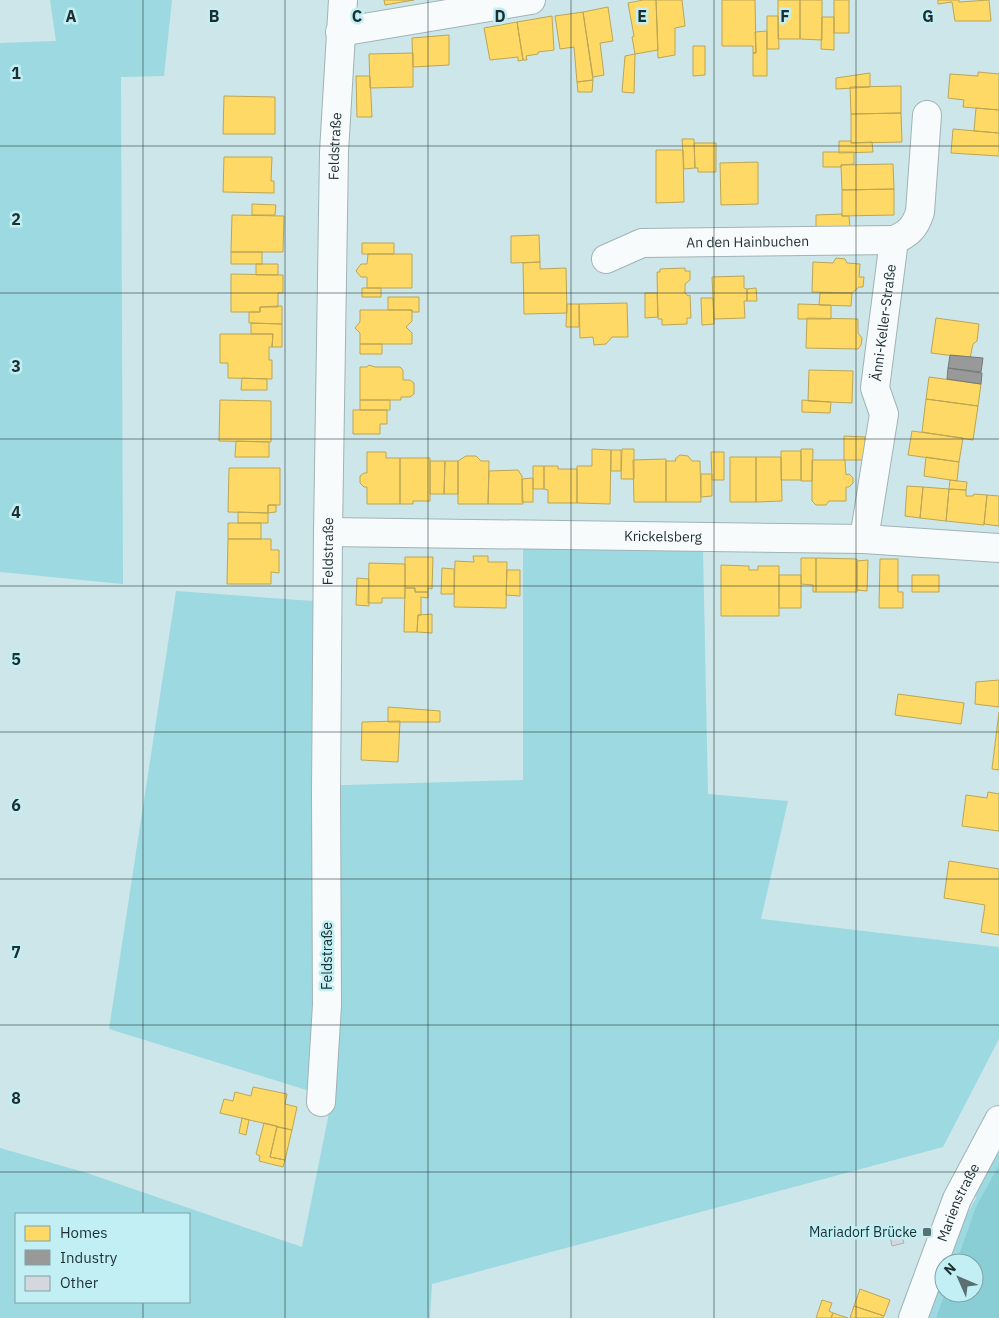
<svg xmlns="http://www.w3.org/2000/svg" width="999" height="1318" viewBox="0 0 999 1318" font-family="'IBM Plex Sans',sans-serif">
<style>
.green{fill:#9dd9e1;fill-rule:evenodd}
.forest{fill:#8aced5}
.homes{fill:#ffd966;stroke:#bba656}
.industry{fill:#999;stroke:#74797a}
.building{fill:#d4d8dc;stroke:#aaafb3}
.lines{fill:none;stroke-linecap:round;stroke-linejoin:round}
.minor-casing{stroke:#a0b3b6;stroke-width:30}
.minor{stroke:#f8fbfc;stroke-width:28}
.grid{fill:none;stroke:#1d2f31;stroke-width:1;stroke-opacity:0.55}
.poi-dot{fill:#5b6f71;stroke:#c2eff4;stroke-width:2}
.labels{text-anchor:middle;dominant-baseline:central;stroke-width:5;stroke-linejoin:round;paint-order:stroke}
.street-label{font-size:14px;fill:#1d2f31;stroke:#c2eff4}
.poi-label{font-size:14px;fill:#1d2f31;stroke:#c2eff4;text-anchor:end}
.grid-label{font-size:16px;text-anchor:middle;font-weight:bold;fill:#1d2f31;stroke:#c2eff4;stroke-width:5;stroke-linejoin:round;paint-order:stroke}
</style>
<rect width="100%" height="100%" fill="#cde6e9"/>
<path class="green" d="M 50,0 L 172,0 L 164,76 L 121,77 L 123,584 L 0,572 L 0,43 L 56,41 Z
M 703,548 L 708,794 L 788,801 L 761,919 L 999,947 L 999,1039 L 943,1147 L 432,1284 L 430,1318 L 0,1318 L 0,1148 L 87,1173 L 302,1247 L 332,1098 L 109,1029 L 176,591 L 313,601 L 311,786 L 523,780 L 523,549 ZM 16,1214 L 189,1214 L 189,1302 L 16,1302 Z
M 999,1140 L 999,1318 L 918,1318 L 946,1253 L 976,1198 L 971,1179 ZM 944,1263 L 974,1263 L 974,1293 L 944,1293 Z"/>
<path class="forest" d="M 999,1165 L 999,1318 L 936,1318 L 945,1293 L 974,1293 L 974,1263 L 956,1263 L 976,1207 Z"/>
<path class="homes" d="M 384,0 L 414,0 L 385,5 Z
M 643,0 L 656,0 L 658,50 L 635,54 L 632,37 L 634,36 L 628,3 Z
M 656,0 L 682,0 L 685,26 L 675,28 L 675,55 L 658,58 Z
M 722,0 L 755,0 L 756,53 L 753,53 L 753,46 L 722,46 Z
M 778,0 L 800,0 L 800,39 L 778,39 Z
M 800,0 L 822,0 L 822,40 L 800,39 Z
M 834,0 L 849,0 L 849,33 L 834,33 Z
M 938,0 L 959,0 L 959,2 L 989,0 L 991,21 L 955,21 L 952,2 L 938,4 Z
M 608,7 L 613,41 L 600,43 L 604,75 L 593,77 L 583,12 Z
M 583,12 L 593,80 L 577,82 L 574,47 L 560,49 L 555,16 Z
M 552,16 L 554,50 L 538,52 L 538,54 L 526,56 L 527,60 L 523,60 L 517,22 Z
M 767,16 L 778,16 L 779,49 L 767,49 Z
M 822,17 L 834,17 L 834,50 L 821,49 Z
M 517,22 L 523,60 L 518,61 L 518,57 L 490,60 L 484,28 Z
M 767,31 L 767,76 L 753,76 L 753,53 L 756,53 L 755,32 Z
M 449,35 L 449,65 L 413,67 L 412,38 Z
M 693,46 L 705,46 L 705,75 L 693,76 Z
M 413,53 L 413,87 L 370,88 L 369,54 Z
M 635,54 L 634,93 L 622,92 L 625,56 Z
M 978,72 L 999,74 L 999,110 L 963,107 L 964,100 L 948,98 L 950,74 L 978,76 Z
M 870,73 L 870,87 L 836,89 L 836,78 Z
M 356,76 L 370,76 L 372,117 L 357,117 Z
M 593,80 L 592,92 L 578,92 L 577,82 Z
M 901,86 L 901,113 L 851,114 L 850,87 Z
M 224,96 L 275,97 L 275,134 L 223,134 Z
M 976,108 L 999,110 L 999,133 L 974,131 Z
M 901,113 L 902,142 L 851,143 L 851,114 Z
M 953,129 L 999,133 L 999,156 L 951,153 Z
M 682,139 L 694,139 L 695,168 L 684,169 Z
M 839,141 L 851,141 L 851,143 L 872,142 L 873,152 L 839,153 Z
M 694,143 L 716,143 L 716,172 L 698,172 L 698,168 L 695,168 Z
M 656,150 L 683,150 L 684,202 L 656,203 Z
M 823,152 L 854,152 L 854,164 L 841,165 L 841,167 L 823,167 Z
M 224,157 L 272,157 L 271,181 L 274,181 L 274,193 L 223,192 Z
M 758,162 L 758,204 L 721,205 L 720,163 Z
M 893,164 L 894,189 L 842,190 L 841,165 Z
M 894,189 L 894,215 L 842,216 L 842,190 Z
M 252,204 L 276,205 L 275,215 L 252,215 Z
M 842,214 L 842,216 L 849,216 L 850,228 L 816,229 L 816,215 Z
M 232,215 L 284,216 L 283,252 L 231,252 Z
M 539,235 L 540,262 L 511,263 L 511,236 Z
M 362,243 L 394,243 L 394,254 L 362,254 Z
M 231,252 L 262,252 L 262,264 L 231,264 Z
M 368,254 L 412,254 L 412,288 L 367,288 L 367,277 L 361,277 L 356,271 L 361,264 L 367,264 Z
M 836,258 L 845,259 L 847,263 L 860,264 L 859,277 L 864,277 L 863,287 L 859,287 L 852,293 L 812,292 L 813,262 L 833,263 Z
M 540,262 L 540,269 L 566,268 L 567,313 L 524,314 L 523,263 Z
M 256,264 L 278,264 L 278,275 L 256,275 Z
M 685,268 L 685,271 L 690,271 L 690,280 L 685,284 L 685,293 L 688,296 L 690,295 L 691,318 L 687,318 L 687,324 L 662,325 L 662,319 L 658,319 L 657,272 L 660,272 L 660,269 Z
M 231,274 L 283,275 L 283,293 L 278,293 L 278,307 L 260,307 L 260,312 L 231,312 Z
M 744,276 L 744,288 L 747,289 L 747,301 L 744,301 L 745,318 L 714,319 L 712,277 Z
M 362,288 L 381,288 L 381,297 L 362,297 Z
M 756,288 L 757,301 L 747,301 L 747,289 Z
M 645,293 L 657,293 L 658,317 L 645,318 Z
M 820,293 L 852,293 L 851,306 L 819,305 Z
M 388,297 L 419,297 L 419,312 L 412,312 L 412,310 L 388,310 Z
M 701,298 L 713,298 L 714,324 L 702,325 Z
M 627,303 L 628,337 L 612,337 L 606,344 L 594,345 L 593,337 L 580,338 L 579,304 Z
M 567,304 L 579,304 L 579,327 L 566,327 Z
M 798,304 L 831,305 L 831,319 L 798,319 Z
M 278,306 L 282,306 L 282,324 L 249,323 L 249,312 L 260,312 L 260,307 Z
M 360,310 L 412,310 L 412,321 L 406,327 L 412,333 L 412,344 L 360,344 L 360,333 L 355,328 L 360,322 Z
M 807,318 L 858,319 L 858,333 L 862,338 L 861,345 L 858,349 L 806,348 Z
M 936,318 L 979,324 L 977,341 L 973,344 L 970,358 L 931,353 Z
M 251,323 L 282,324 L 282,347 L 272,347 L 273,334 L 251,334 Z
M 220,334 L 273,334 L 272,347 L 269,347 L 269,360 L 272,360 L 272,379 L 228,378 L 228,363 L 220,363 Z
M 360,344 L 382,344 L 382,354 L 360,354 Z
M 369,365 L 375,367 L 400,367 L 403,370 L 403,380 L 410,380 L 414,383 L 414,394 L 410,397 L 401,397 L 401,400 L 360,400 L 360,367 L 367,367 Z
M 809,370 L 853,371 L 852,403 L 808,401 Z
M 929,377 L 981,384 L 978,406 L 926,399 Z
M 242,378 L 267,379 L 267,390 L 241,390 Z
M 926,399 L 978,406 L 973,440 L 922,432 Z
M 220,400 L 271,401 L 271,442 L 219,441 Z
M 360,400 L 390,400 L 390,410 L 360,410 Z
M 802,400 L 831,402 L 830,413 L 802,412 Z
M 353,410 L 387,410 L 387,424 L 380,424 L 380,434 L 353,434 Z
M 912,431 L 963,438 L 959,462 L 908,455 Z
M 844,436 L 865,437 L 865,460 L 844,460 Z
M 236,441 L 269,442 L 269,457 L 235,457 Z
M 592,449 L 611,450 L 610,504 L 577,503 L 577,466 L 592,466 Z
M 622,449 L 634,449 L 634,479 L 621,479 Z
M 801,449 L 813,449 L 812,481 L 801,481 Z
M 611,450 L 621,450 L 621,471 L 611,471 Z
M 781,451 L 801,451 L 801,480 L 781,480 Z
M 367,452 L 386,452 L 386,458 L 400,458 L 400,504 L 367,504 L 367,487 L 364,487 L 360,483 L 360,476 L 364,473 L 367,473 Z
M 711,452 L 724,452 L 724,480 L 712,480 Z
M 680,455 L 688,456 L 692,461 L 700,461 L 701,502 L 666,502 L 666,461 L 676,461 L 675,459 Z
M 466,456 L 476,456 L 481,461 L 489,461 L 488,504 L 458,504 L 458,461 Z
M 730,457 L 756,457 L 756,502 L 730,502 Z
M 756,457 L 781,457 L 782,501 L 756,502 Z
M 926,457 L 959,462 L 957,481 L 924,476 Z
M 400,458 L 430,458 L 430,501 L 413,501 L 413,504 L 400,504 Z
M 666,459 L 666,502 L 634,502 L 633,460 Z
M 812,460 L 845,460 L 846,475 L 849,474 L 853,478 L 853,483 L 849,487 L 846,487 L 846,501 L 829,501 L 826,505 L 816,505 L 812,501 Z
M 430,461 L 445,461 L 444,494 L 430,494 Z
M 445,461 L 458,461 L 458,494 L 444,494 Z
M 533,466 L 544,466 L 544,489 L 533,489 Z
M 544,466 L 558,466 L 558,469 L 577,469 L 577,503 L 548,503 L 548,490 L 544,489 Z
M 229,468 L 280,468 L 280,505 L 268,505 L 268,513 L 228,512 Z
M 518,470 L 522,476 L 523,504 L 488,504 L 489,471 Z
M 701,474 L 712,474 L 712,496 L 701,497 Z
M 533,478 L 533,502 L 522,502 L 522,479 Z
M 950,480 L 967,482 L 966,490 L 949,489 Z
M 907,486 L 923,487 L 920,518 L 905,516 Z
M 923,487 L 949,489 L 946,521 L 920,518 Z
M 949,489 L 966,490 L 966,496 L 973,496 L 974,494 L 987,495 L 984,525 L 946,521 Z
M 987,495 L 999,496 L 999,526 L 984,524 Z
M 268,505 L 276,505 L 276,512 L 268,513 Z
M 238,512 L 268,513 L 268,523 L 238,523 Z
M 228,523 L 261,523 L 261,539 L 228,539 Z
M 228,539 L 271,539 L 271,550 L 279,550 L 279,573 L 271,572 L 271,584 L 227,584 Z
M 473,556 L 488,556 L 488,562 L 507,562 L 506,608 L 454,607 L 455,561 L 474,562 Z
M 405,557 L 433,557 L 432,589 L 428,588 L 428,592 L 415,592 L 415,588 L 405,588 Z
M 801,558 L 816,558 L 816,592 L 813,592 L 813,585 L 801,584 Z
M 816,558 L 857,559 L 857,592 L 816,592 Z
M 880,559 L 898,559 L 898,592 L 903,592 L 903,608 L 879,608 Z
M 868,560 L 867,591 L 857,590 L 857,561 Z
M 369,563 L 405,564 L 405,598 L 382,598 L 382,603 L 368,603 Z
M 721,565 L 749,566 L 749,570 L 758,570 L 758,566 L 779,566 L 779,616 L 721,616 Z
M 442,568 L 454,569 L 454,594 L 441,594 Z
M 507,570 L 520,570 L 520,596 L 506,595 Z
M 779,575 L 801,575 L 801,608 L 779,608 Z
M 912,575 L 939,575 L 939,592 L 912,592 Z
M 357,578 L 369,579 L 369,606 L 356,605 Z
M 405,588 L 415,588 L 415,592 L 428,592 L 428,598 L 421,597 L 421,615 L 418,615 L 417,632 L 404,632 Z
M 432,614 L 432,633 L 417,632 L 418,615 Z
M 999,680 L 999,707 L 975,704 L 976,682 Z
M 898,694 L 964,703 L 961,724 L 895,715 Z
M 388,707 L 440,711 L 440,722 L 388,722 Z
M 999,712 L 999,770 L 992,769 Z
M 400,721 L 398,762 L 361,760 L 362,722 Z
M 988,792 L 999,794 L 999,831 L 962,826 L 966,795 L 987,798 Z
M 949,861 L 999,869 L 999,935 L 981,932 L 985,905 L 944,898 Z
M 253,1087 L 287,1094 L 285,1104 L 297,1107 L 292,1130 L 220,1113 L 224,1099 L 233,1101 L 235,1092 L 251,1096 Z
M 242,1118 L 249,1120 L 246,1135 L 239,1133 Z
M 264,1123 L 277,1126 L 270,1157 L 285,1160 L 283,1167 L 259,1161 L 260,1156 L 256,1154 Z
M 277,1127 L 292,1130 L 285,1160 L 270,1157 Z
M 860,1289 L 890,1300 L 884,1316 L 854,1306 Z
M 822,1300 L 832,1303 L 829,1311 L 833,1313 L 831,1318 L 816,1318 Z
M 854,1306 L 884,1316 L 883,1318 L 850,1318 Z
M 833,1313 L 848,1318 L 831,1318 Z"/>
<path class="industry" d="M 950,355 L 983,358 L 981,372 L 948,368 Z
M 948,368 L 982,373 L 981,384 L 947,379 Z"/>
<path class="building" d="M 901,1234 L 904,1243 L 892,1246 L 890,1237 Z"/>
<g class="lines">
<defs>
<g id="minor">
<path d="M 340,32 L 531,0"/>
<path id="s1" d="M 606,259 L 642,243 L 894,240"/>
<path id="s2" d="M 328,532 L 864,539 L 999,548"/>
<path id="s3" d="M 864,539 L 884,414 L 875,388 L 894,240 C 908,234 915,228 920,212 L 927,115"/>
<path id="s4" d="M 321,1102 L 327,1005 L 326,793 L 328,532 L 334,152 L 343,0"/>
<path id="s5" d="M 913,1318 L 957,1199 L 999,1120"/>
</g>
</defs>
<use href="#minor" class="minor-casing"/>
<use href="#minor" class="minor"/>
</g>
<path class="grid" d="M 143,0 L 143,1214M 285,0 L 285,1318M 428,0 L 428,1318M 571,0 L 571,1318M 714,0 L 714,1318M 856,0 L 856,1318M 0,146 L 999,146M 0,293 L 999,293M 0,439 L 999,439M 0,586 L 999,586M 0,732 L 999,732M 0,879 L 999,879M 0,1025 L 999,1025M 0,1172 L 999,1172M 143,1302 L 143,1318"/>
<rect class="poi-dot" x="922" y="1227" width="10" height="10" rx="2.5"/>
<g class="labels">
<g class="street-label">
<text stroke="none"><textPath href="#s4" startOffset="956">Feldstraße</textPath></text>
<text stroke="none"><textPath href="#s1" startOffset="145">An den Hainbuchen</textPath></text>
<text stroke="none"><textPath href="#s3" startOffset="220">Änni-Keller-Straße</textPath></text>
<text stroke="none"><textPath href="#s2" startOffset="335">Krickelsberg</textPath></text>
<text stroke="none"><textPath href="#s4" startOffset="551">Feldstraße</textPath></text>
<text transform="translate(327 956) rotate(-90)">Feldstraße</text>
<text stroke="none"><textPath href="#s5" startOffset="124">Marienstraße</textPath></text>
</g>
<g class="poi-label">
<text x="917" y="1232">Mariadorf Brücke</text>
</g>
</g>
<g class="grid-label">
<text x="71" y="22">A</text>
<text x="214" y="22">B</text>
<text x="357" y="22">C</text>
<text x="500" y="22">D</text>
<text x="642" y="22">E</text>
<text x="785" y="22">F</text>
<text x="928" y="22">G</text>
<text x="16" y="79">1</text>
<text x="16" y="225">2</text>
<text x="16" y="372">3</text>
<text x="16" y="518">4</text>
<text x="16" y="665">5</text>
<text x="16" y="811">6</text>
<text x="16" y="958">7</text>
<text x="16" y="1104">8</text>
</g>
<rect x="15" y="1213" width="175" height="90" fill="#c2eff4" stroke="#80a2a6"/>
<rect x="25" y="1226" width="25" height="15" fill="#ffd966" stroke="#80a2a6"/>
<text x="60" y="1238" font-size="15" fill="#1d2f31">Homes</text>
<rect x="25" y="1250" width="25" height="15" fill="#999999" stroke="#80a2a6"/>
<text x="60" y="1263" font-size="15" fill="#1d2f31">Industry</text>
<rect x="25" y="1276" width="25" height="15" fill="#d4d8dc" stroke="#80a2a6"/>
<text x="60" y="1288" font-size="15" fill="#1d2f31">Other</text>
<g transform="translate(959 1278) rotate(315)"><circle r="24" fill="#c2eff4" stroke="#80a2a6"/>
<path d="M0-4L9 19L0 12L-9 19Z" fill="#5b6f71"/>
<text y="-8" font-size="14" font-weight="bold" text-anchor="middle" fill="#1d2f31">N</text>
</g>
</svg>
